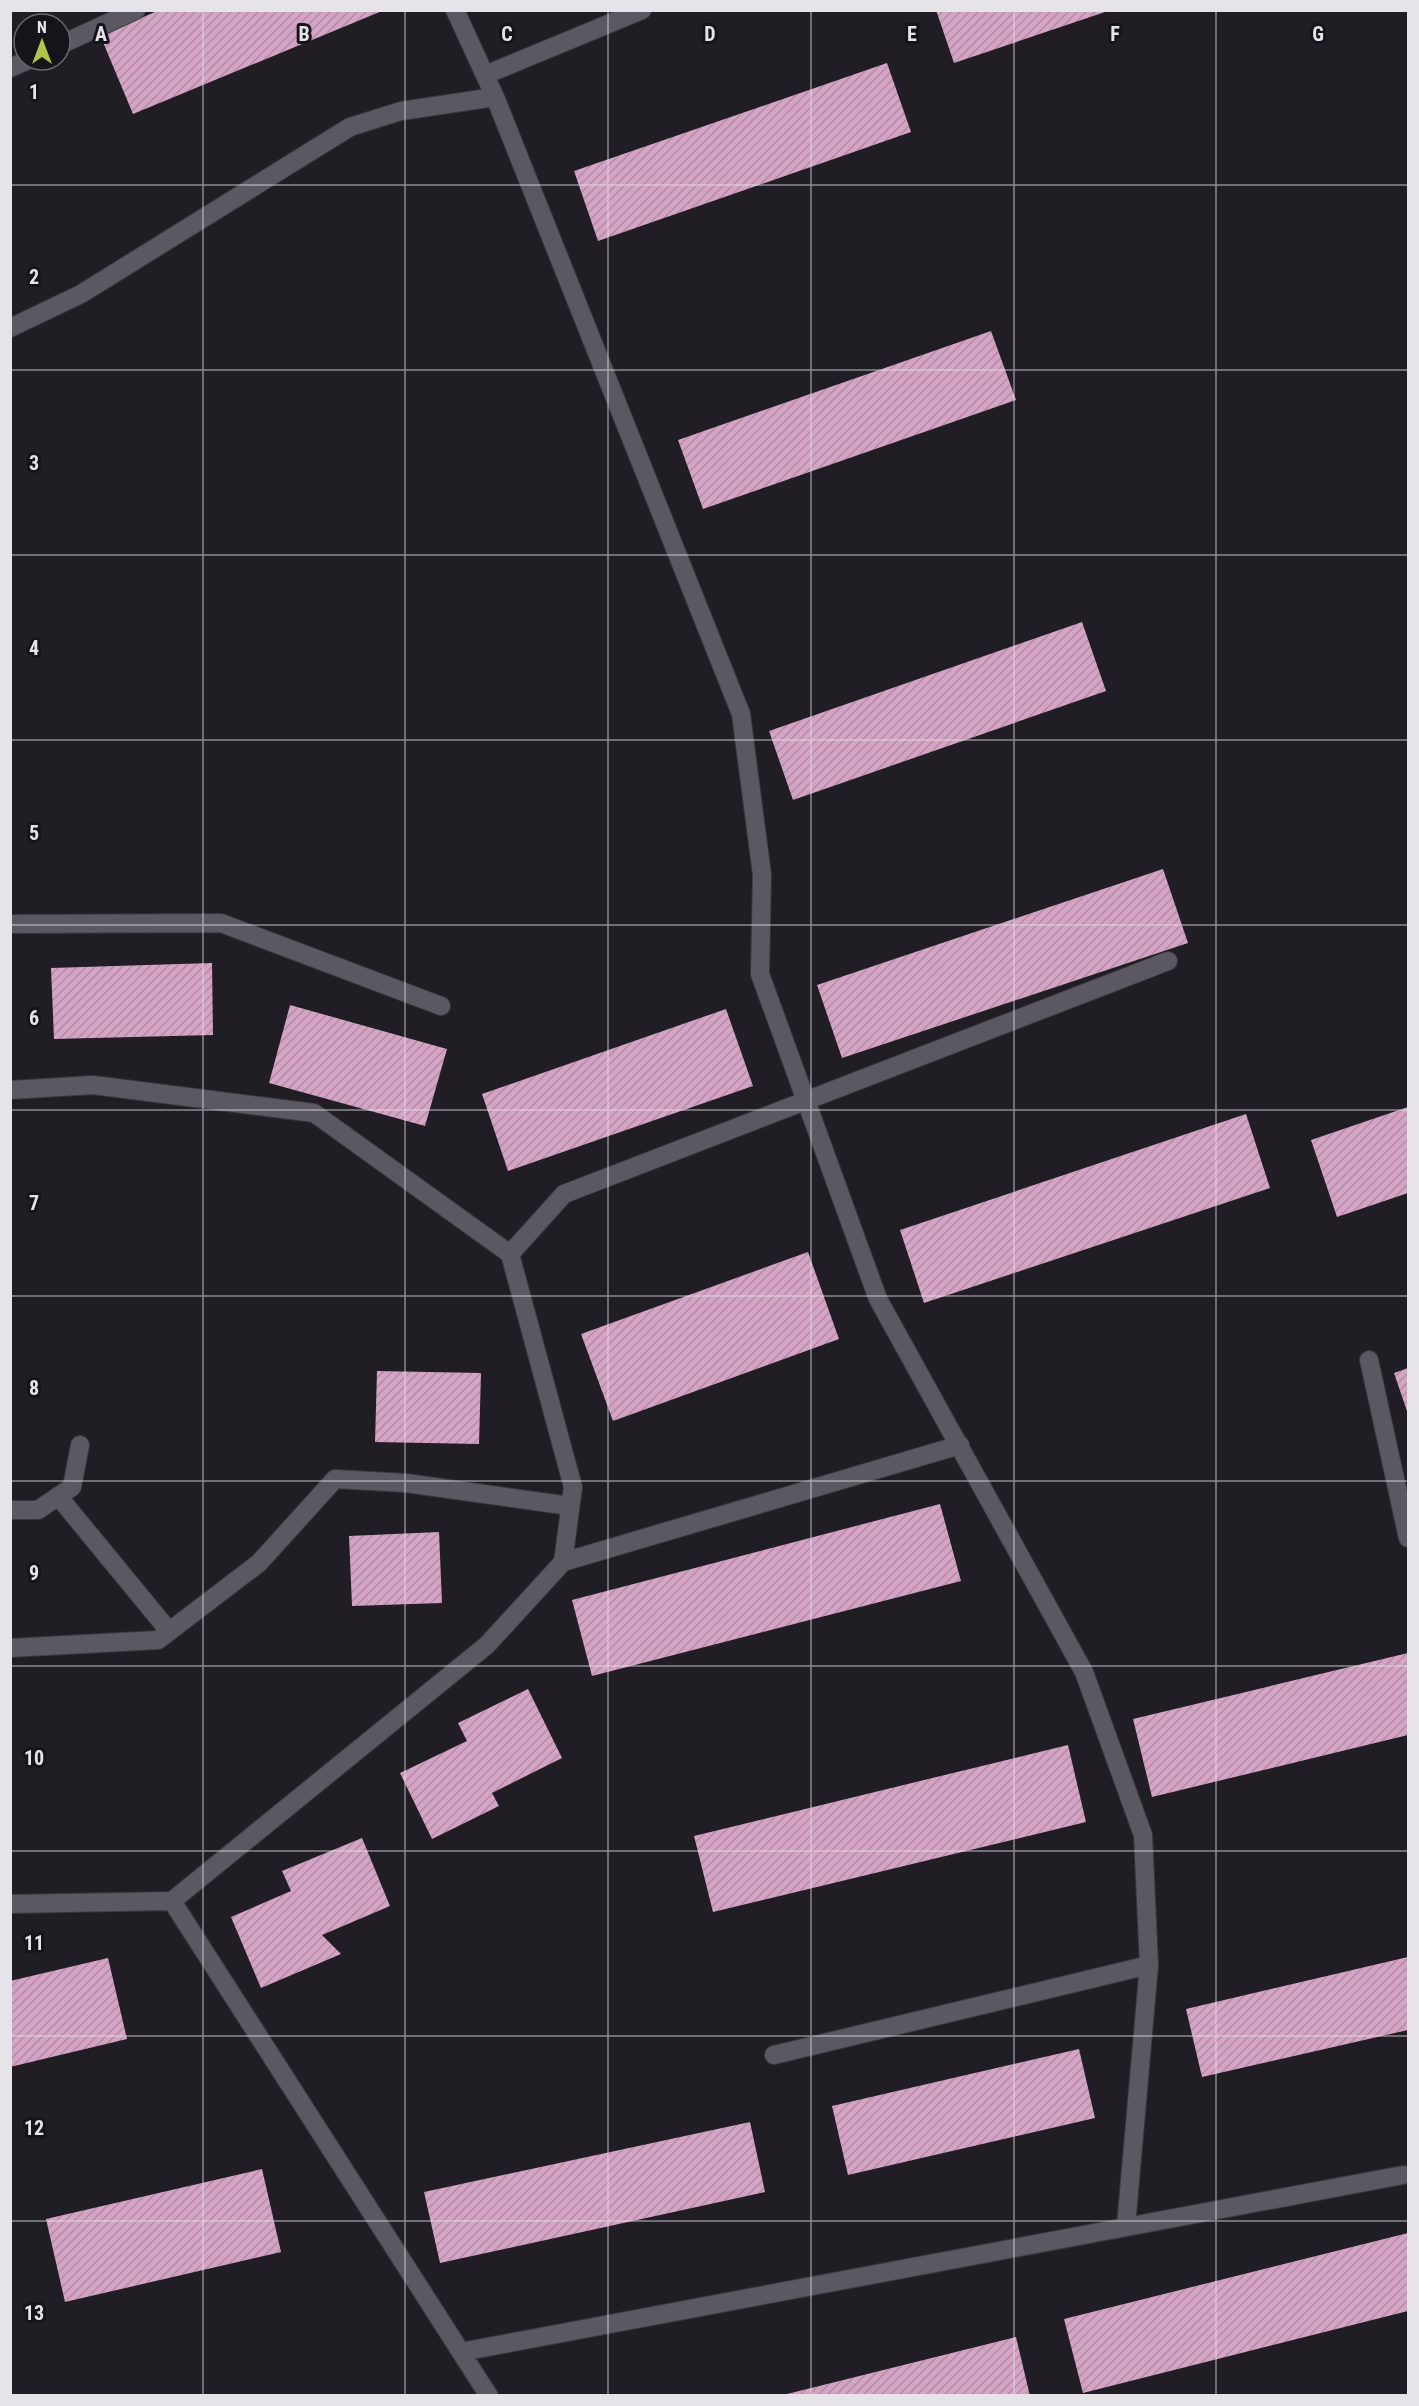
<svg xmlns="http://www.w3.org/2000/svg" width="1419" height="2406" viewBox="0 0 1419 2406" font-family="'Roboto Condensed',sans-serif">
<style>
.building{fill:url(#building-hatch)}
.lines{fill:none;stroke-linecap:round;stroke-linejoin:round}
.lane-casing{stroke:#3a383e;stroke-width:20}
.street-casing{stroke:#3a383e;stroke-width:20}
.lane{stroke:#5c5861;stroke-width:18}
.street{stroke:#5c5861;stroke-width:18}
.grid{fill:none;stroke:#e6e4e9;stroke-width:1.5;stroke-opacity:0.55}
.grid-label{font-size:20px;text-anchor:middle;font-weight:bold;fill:#e6e4e9;stroke:#17131b;stroke-width:6;stroke-linejoin:round;paint-order:stroke}
</style>
<defs>
<pattern id="building-hatch" width="6" height="6" patternUnits="userSpaceOnUse" patternTransform="scale(1.5)"><rect width="6" height="6" fill="#d5a4c5"/><path d="M-1 1l2-2M0 6l6-6M5 7l2-2" fill="none" stroke="#b18ca5"/></pattern>
</defs>
<rect width="100%" height="100%" fill="#201d25"/>
<path class="building" d="M 160,10 L 382,11 L 133,114 L 100,35 Z
M 936,10 L 1108,10 L 1108,11 L 954,63 Z
M 887,63 L 911,132 L 598,241 L 574,171 Z
M 991,331 L 1016,400 L 703,509 L 678,440 Z
M 1082,622 L 1106,691 L 793,800 L 769,731 Z
M 1163,869 L 1188,943 L 842,1058 L 817,985 Z
M 212,963 L 213,1035 L 54,1039 L 51,968 Z
M 290,1005 L 447,1049 L 425,1126 L 269,1083 Z
M 726,1009 L 753,1086 L 508,1171 L 482,1094 Z
M 1408,1107 L 1408,1193 L 1337,1217 L 1311,1140 Z
M 1246,1114 L 1270,1188 L 924,1303 L 900,1230 Z
M 808,1252 L 839,1339 L 613,1421 L 581,1334 Z
M 1408,1368 L 1408,1414 L 1394,1373 Z
M 377,1371 L 481,1373 L 479,1444 L 375,1442 Z
M 940,1504 L 961,1581 L 592,1676 L 572,1600 Z
M 439,1532 L 442,1603 L 352,1606 L 349,1536 Z
M 1408,1653 L 1408,1735 L 1152,1797 L 1133,1719 Z
M 528,1689 L 562,1758 L 492,1793 L 499,1806 L 432,1839 L 400,1773 L 467,1741 L 458,1723 Z
M 1068,1745 L 1086,1822 L 713,1912 L 694,1836 Z
M 362,1838 L 390,1906 L 322,1935 L 341,1954 L 261,1988 L 231,1917 L 291,1891 L 282,1871 Z
M 1408,1957 L 1408,2030 L 1202,2077 L 1186,2009 Z
M 108,1958 L 127,2039 L 10,2067 L 10,1981 Z
M 1079,2049 L 1095,2118 L 848,2175 L 832,2106 Z
M 750,2122 L 765,2192 L 440,2263 L 424,2192 Z
M 262,2169 L 281,2252 L 65,2302 L 46,2219 Z
M 1408,2233 L 1408,2311 L 1083,2393 L 1064,2319 Z
M 1016,2337 L 1030,2396 L 783,2396 L 783,2395 Z"/>
<g class="lines">
<defs>
<path id="lane" d="M 455,10 L 495,97 L 741,714 L 762,875 L 760,974 L 878,1299 L 1084,1672 L 1143,1835 L 1149,1965 L 1126,2226
M 60,45 L 136,10
M 10,68 L 28,60
M 485,75 L 642,10
M 10,328 L 81,294 L 350,127 L 401,111 L 495,97
M 10,924 L 221,923 L 441,1006
M 10,1090 L 93,1085 L 314,1113 L 510,1254 L 573,1487 L 563,1562 L 487,1645 L 172,1901 L 10,1904
M 510,1254 L 564,1194 L 1168,961
M 1369,1360 L 1408,1538
M 58,1496 L 169,1631
M 10,1510 L 38,1510 L 72,1487 L 80,1445
M 563,1562 L 960,1445
M 10,1648 L 158,1640 L 259,1563 L 335,1479 L 406,1483 L 570,1506
M 172,1901 L 489,2396
M 461,2352 L 1403,2175"/>
<path id="street" d="M 774,2055 L 1149,1965"/>
</defs>
<use href="#lane" class="lane-casing"/>
<use href="#street" class="street-casing"/>
<use href="#lane" class="lane"/>
<use href="#street" class="street"/>
</g>
<path class="grid" d="M 203,10 L 203,2396M 405,10 L 405,2396M 608,10 L 608,2396M 811,10 L 811,2396M 1014,10 L 1014,2396M 1216,10 L 1216,2396M 10,185 L 1408,185M 10,370 L 1408,370M 10,555 L 1408,555M 10,740 L 1408,740M 10,925 L 1408,925M 10,1110 L 1408,1110M 10,1296 L 1408,1296M 10,1481 L 1408,1481M 10,1666 L 1408,1666M 10,1851 L 1408,1851M 10,2036 L 1408,2036M 10,2221 L 1408,2221"/>
<g class="grid-label">
<text x="101" y="41">A</text>
<text x="304" y="41">B</text>
<text x="507" y="41">C</text>
<text x="710" y="41">D</text>
<text x="912" y="41">E</text>
<text x="1115" y="41">F</text>
<text x="1318" y="41">G</text>
<text x="34" y="99">1</text>
<text x="34" y="284">2</text>
<text x="34" y="470">3</text>
<text x="34" y="655">4</text>
<text x="34" y="840">5</text>
<text x="34" y="1025">6</text>
<text x="34" y="1210">7</text>
<text x="34" y="1395">8</text>
<text x="34" y="1580">9</text>
<text x="34" y="1765">10</text>
<text x="34" y="1950">11</text>
<text x="34" y="2135">12</text>
<text x="34" y="2320">13</text>
</g>
<rect width="1419" height="2406" fill="none" stroke="#e6e4e9" stroke-width="24"/>
<g transform="translate(42 42)"><circle r="28" fill="#17131b" stroke="#6a676d" stroke-width="1.5"/>
<path d="M0-4.5L10 22L0 15L-10 22Z" fill="#b2c34c"/>
<text y="-9" font-size="16" font-weight="bold" text-anchor="middle" fill="#e6e4e9">N</text>
</g>
</svg>
